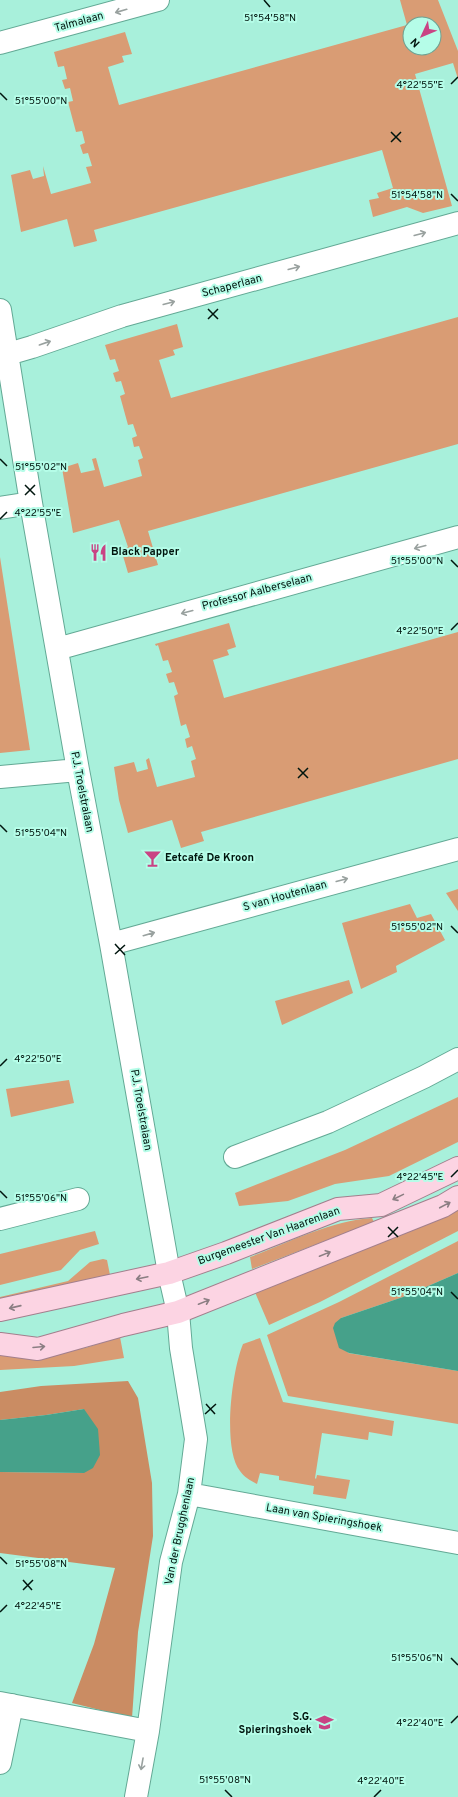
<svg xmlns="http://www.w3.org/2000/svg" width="458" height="1797" viewBox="0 0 458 1797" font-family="Overpass,sans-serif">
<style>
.green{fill:#d99c74;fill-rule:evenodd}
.forest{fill:#ca8c63}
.water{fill:#46a18a}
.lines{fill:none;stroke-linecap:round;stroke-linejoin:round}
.minor-casing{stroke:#63a995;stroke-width:24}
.major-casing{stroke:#a27f8d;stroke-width:24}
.minor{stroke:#fff;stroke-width:22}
.major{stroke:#fcd4e3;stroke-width:22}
.oneway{stroke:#99a19f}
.oneway2{stroke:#8b7e83}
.ticks{fill:none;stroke:#00150e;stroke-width:1.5}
.labels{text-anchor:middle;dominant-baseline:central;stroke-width:4;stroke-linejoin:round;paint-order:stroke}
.street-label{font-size:11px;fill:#00150e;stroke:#b5fde8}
.poi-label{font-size:11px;font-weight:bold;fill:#00150e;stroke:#b5fde8;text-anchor:start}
.ticks-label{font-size:10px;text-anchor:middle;fill:#00150e;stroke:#b5fde8;stroke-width:4;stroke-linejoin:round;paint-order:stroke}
</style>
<rect width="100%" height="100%" fill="#a8f0db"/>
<path class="green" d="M 400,0 L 438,0 L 458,51 L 458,79 L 453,63 L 415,74 L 452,206 L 423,213 L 407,207 L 373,217 L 369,200 L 379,198 L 377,193 L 393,188 L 382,150 L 94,230 L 97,241 L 74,247 L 67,219 L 21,232 L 11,175 L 30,170 L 33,179 L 44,176 L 43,166 L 51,194 L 91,183 L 86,167 L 92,166 L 88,153 L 83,154 L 80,145 L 85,143 L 82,131 L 76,132 L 68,102 L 73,101 L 70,88 L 65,89 L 62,80 L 67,79 L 64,66 L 58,67 L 54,52 L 125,32 L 132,54 L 122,56 L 124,62 L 108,67 L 119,105 L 407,25 ZM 410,24 L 434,24 L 434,48 L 410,48 Z
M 458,317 L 458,444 L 148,531 L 158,565 L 128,573 L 121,549 L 128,547 L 119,520 L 73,533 L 62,468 L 78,463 L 81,473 L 95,470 L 92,459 L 96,458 L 104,487 L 142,476 L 138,460 L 143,458 L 139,446 L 134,447 L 132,438 L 137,436 L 133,424 L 128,425 L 120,396 L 125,394 L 121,381 L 116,382 L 113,373 L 119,371 L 115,359 L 110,360 L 105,345 L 177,324 L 183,347 L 173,350 L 175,355 L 159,360 L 171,398 Z
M 0,557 L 30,750 L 0,753 Z
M 229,623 L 236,647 L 227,650 L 229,655 L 213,660 L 224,698 L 458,632 L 458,759 L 201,832 L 204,841 L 181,848 L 172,820 L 128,833 L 119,800 L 114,767 L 134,762 L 137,772 L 148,769 L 146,760 L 149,758 L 157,787 L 195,777 L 191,761 L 196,759 L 192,746 L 187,748 L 185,739 L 190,737 L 186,724 L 181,726 L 174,696 L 178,694 L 174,682 L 169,683 L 166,674 L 172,672 L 168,660 L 163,661 L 158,645 L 156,646 L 155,644 Z
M 458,889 L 458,911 L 446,893 Z
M 410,904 L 417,918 L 431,914 L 445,940 L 396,966 L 397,972 L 361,989 L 342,923 Z
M 349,980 L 353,993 L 282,1025 L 275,1001 Z
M 69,1080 L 74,1103 L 11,1117 L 6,1089 Z
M 458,1097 L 458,1142 L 389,1176 L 335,1184 L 288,1201 L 239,1206 L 235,1193 L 345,1150 Z
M 458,1202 L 458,1231 L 320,1302 L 269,1325 L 254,1290 Z
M 372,1218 L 374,1222 L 252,1269 L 250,1257 C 290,1242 330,1221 372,1218 Z
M 95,1231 L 99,1244 L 80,1250 L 61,1270 L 0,1285 L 0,1254 Z
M 458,1241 L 458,1273 L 403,1297 L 341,1318 L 348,1353 L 458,1371 L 458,1424 L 288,1396 L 267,1335 L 339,1302 Z
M 103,1259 L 107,1260 L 111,1280 L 0,1304 L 0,1297 L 68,1281 L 90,1262 Z
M 120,1337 L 124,1358 L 74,1366 L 0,1370 L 0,1352 L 35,1355 L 85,1348 Z
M 260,1338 L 283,1402 L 394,1421 L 392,1436 L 369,1432 L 368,1440 L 322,1433 L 315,1478 L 316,1479 L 317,1475 L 350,1480 L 346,1499 L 313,1494 L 314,1486 L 279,1480 L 279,1476 L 260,1473 L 257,1484 C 251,1481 244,1477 240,1471 C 222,1448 232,1370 243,1344 Z"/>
<path class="forest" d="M 128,1381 L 138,1398 L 152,1483 L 153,1536 L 138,1632 L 132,1718 L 72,1703 L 94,1644 L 115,1568 L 0,1553 L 0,1472 L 84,1473 L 84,1409 L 46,1415 L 0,1420 L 0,1392 L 41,1386 Z"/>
<path class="water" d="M 458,1273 L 458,1371 L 349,1353 L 339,1348 L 333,1328 L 335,1323 L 341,1318 L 403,1297 Z
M 84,1409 L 98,1429 L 100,1455 L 93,1468 L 84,1473 L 0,1472 L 0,1420 L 46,1415 Z"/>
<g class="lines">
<defs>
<path id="minor" d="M 0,43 L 158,0
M 0,310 L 31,503 L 78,770 L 111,944 L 169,1273 L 178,1312 L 181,1348 L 196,1439 L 189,1494 L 171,1562 L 148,1731 L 136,1797
M 8,354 L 32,347 L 122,316 L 458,223
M 0,508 L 31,503
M 57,649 L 458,537
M 0,777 L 78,770
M 111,944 L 458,849
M 235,1157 L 328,1122 L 424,1077 L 458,1059
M 0,1219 L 78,1199
M 189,1494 L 458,1543
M 0,1703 L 148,1731
M 0,1763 L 12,1705"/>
<path id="major" d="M 0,1310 L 169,1273 L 226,1253 L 338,1209 L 381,1205 L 458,1168
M 0,1344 L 38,1349 L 123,1325 L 178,1312 L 443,1206 L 458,1197"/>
</defs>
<use href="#minor" class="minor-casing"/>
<use href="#major" class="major-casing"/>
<use href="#minor" class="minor"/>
<use href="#major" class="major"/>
</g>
<defs><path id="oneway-shaft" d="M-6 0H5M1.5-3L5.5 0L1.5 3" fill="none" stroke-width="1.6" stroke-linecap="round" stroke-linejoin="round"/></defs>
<g class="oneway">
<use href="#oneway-shaft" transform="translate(121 11) rotate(164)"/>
<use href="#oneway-shaft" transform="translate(420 234) rotate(-15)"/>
<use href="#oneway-shaft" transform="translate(294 268) rotate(-15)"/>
<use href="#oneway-shaft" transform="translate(169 303) rotate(-15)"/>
<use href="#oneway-shaft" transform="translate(45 343) rotate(-19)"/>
<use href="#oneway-shaft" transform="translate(420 547) rotate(165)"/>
<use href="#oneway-shaft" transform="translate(187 612) rotate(165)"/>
<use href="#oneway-shaft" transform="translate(342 880) rotate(-15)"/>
<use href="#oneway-shaft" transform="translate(149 934) rotate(-16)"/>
<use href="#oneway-shaft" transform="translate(142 1764) rotate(100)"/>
</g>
<g class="oneway2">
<use href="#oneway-shaft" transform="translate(398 1197) rotate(154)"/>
<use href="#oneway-shaft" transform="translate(445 1205) rotate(-28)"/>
<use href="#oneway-shaft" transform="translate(325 1254) rotate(-22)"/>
<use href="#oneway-shaft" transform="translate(142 1278) rotate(168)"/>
<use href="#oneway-shaft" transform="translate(204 1302) rotate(-22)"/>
<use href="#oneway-shaft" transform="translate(15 1307) rotate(167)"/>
<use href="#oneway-shaft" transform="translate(39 1347) rotate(-5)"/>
</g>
<path class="ticks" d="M 264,0 L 270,7M 451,84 L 458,77M 0,93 L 7,100M 391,132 L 401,142M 391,142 L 401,132M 451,194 L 458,201M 208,309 L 218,319M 208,319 L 218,309M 0,459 L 7,466M 25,485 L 35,495M 25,495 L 35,485M 0,519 L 7,512M 451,560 L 458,567M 451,630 L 458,623M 298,768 L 308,778M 298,778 L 308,768M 0,825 L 7,832M 451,926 L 458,933M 115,944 L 125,955M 115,954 L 125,945M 0,1066 L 7,1059M 451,1177 L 458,1170M 0,1191 L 7,1198M 388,1227 L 398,1237M 388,1237 L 398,1227M 451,1292 L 458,1299M 206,1404 L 215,1414M 205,1414 L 216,1404M 0,1557 L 7,1564M 23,1580 L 32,1590M 23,1590 L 33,1580M 0,1612 L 7,1605M 451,1658 L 458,1665M 451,1723 L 458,1716M 225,1790 L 232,1797M 374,1797 L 381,1790"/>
<defs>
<symbol id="restaurant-bare" viewBox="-9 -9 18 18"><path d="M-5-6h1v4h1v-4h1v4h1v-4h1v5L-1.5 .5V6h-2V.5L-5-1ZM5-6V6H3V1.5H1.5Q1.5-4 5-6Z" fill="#c94384" stroke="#b5fde8" stroke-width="2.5" paint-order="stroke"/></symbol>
<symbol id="bar-bare" viewBox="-9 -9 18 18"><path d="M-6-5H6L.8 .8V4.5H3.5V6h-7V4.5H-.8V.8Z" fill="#c94384" stroke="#b5fde8" stroke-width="2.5" paint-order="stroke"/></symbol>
<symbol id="school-bare" viewBox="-9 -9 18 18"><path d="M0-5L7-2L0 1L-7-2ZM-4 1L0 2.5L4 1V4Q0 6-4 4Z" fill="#c94384" stroke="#b5fde8" stroke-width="2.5" paint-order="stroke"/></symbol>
</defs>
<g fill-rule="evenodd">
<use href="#restaurant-bare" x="86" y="540" width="25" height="25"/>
<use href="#bar-bare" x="140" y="846" width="25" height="25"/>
<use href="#school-bare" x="312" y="1710" width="25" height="25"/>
</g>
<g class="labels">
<g class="street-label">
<text transform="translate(79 22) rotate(-15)">Talmalaan</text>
<text transform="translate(232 286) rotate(-15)">Schaperlaan</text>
<text transform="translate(257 592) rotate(-15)">Professor Aalberselaan</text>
<text transform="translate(82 792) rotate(79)">P.J. Troelstralaan</text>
<text transform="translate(285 896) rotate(-16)">S van Houtenlaan</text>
<text transform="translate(141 1110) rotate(80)">P.J. Troelstralaan</text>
<text transform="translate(269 1236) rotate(-20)">Burgemeester Van Haarenlaan</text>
<text transform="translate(324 1518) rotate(10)">Laan van Spieringshoek</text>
<text transform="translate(180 1531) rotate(-78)">Van der Brugghenlaan</text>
</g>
<g class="poi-label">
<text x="111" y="552">Black Papper</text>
<text x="165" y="858">Eetcafé De Kroon</text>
<text x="312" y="1717" text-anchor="end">S.G.<tspan x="312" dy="13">Spieringshoek</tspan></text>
</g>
</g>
<g class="ticks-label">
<text x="270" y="21">51°54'58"N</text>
<text x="420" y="88">4°22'55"E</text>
<text x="41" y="104">51°55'00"N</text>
<text x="417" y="198">51°54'58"N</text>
<text x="41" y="470">51°55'02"N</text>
<text x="38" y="516">4°22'55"E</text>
<text x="417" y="564">51°55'00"N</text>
<text x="420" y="634">4°22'50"E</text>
<text x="41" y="836">51°55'04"N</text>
<text x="417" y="930">51°55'02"N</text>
<text x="38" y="1062">4°22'50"E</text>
<text x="420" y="1180">4°22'45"E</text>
<text x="41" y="1201">51°55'06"N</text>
<text x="417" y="1295">51°55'04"N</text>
<text x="41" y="1567">51°55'08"N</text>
<text x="38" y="1609">4°22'45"E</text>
<text x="417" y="1661">51°55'06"N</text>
<text x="420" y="1726">4°22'40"E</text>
<text x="225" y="1783">51°55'08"N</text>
<text x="381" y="1784">4°22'40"E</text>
</g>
<g transform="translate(422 36) rotate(226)"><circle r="19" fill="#b5fde8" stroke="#6da091"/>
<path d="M0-3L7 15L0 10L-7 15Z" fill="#c94384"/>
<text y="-6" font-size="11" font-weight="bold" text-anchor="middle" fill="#00150e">N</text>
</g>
</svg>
